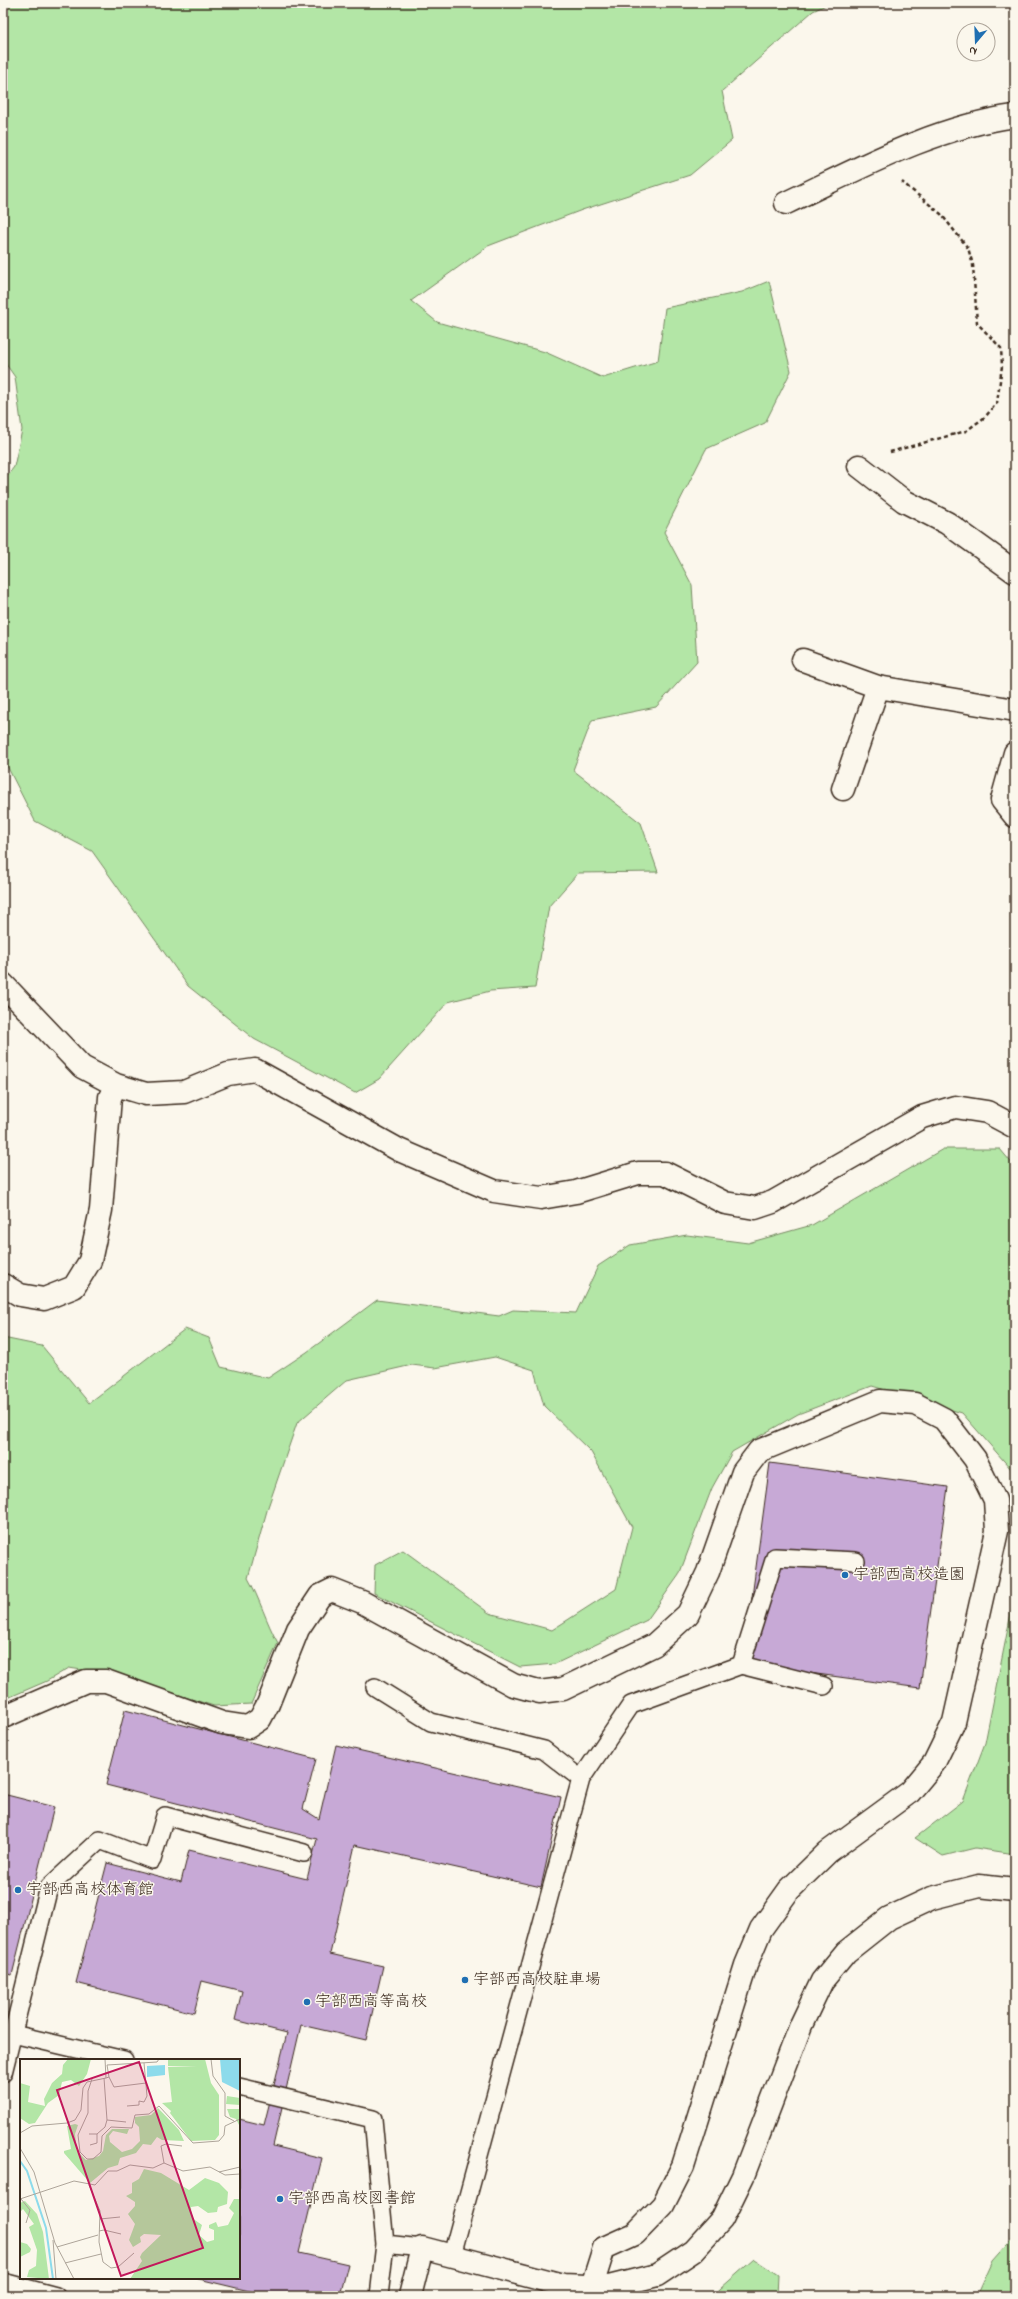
<svg xmlns="http://www.w3.org/2000/svg" width="1018" height="2299" viewBox="0 0 1018 2299" font-family="'Indie Flower','Klee One',sans-serif">
<style>
.green{fill:#b3e6a6;stroke:#778862}
.building{fill:#c7a9d6;stroke:#3b2a1e}
.lines{fill:none;stroke-linecap:round;stroke-linejoin:round}
.lane-casing{stroke:#3b2a1e;stroke-width:20}
.street-casing{stroke:#3b2a1e;stroke-width:25}
.secondary-casing{stroke:#3b2a1e;stroke-width:25}
.path{stroke:#3b2a1e;stroke-width:2.5;stroke-dasharray:4 3;stroke-linecap:butt}
.lane{stroke:#fbf7ec;stroke-width:17}
.street{stroke:#fbf7ec;stroke-width:22}
.secondary{stroke:#fbf7ec;stroke-width:22}
.poi-dot{fill:#1f6fb2;stroke:#fbf7ec;stroke-width:1.5}
.labels{text-anchor:middle;dominant-baseline:central;stroke-width:3;stroke-linejoin:round;paint-order:stroke}
.poi-label{font-size:16px;fill:#3b2a1e;stroke:#fbf7ec;text-anchor:start}
.inset-river{fill:none;stroke:#8ddbeb;stroke-width:2}
.inset-road{fill:none;stroke:#aea59a;stroke-width:1}
.view{fill:#c2185b;fill-opacity:0.15;stroke:#c2185b;stroke-width:2}
.inset-edge{fill:none;stroke:#3b2a1e;stroke-width:2}
</style>
<rect width="100%" height="100%" fill="#fbf7ec"/>
<filter id="ink" filterUnits="userSpaceOnUse"><feTurbulence type="fractalNoise" baseFrequency=".025" numOctaves="2"/><feDisplacementMap in="SourceGraphic" scale="8" xChannelSelector="R" yChannelSelector="G"/><feConvolveMatrix kernelMatrix="1 2 1 2 8 2 1 2 1" color-interpolation-filters="sRGB"/></filter>
<g filter="url(#ink)">
<path class="green" d="M 3,3 L 830,3 L 813,11 L 722,91 L 732,140 L 690,175 L 582,210 L 488,246 L 411,301 L 437,322 L 545,352 L 603,378 L 658,361 L 665,308 L 742,292 L 769,281 L 791,371 L 765,423 L 706,449 L 664,532 L 692,585 L 697,662 L 656,707 L 592,720 L 573,770 L 641,823 L 658,872 L 578,873 L 549,906 L 535,988 L 490,991 L 448,1002 L 379,1079 L 355,1093 L 254,1039 L 188,986 L 92,851 L 35,821 L 3,758 L 3,481 L 14,467 L 22,430 L 15,377 L 3,360 Z
M 943,1149 L 1000,1149 L 1015,1167 L 1015,1499 L 1011,1469 L 962,1413 L 872,1386 L 798,1414 L 732,1452 L 712,1488 L 679,1575 L 647,1620 L 555,1664 L 520,1667 L 374,1593 L 375,1565 L 403,1550 L 489,1613 L 552,1630 L 616,1589 L 632,1527 L 591,1452 L 544,1406 L 534,1370 L 495,1357 L 435,1368 L 412,1365 L 347,1380 L 297,1423 L 268,1507 L 248,1578 C 260,1599 266,1622 278,1643 L 251,1704 L 214,1706 L 114,1675 L 69,1668 L 47,1681 L 3,1700 L 3,1338 L 42,1346 L 89,1403 L 185,1329 L 209,1338 L 221,1367 L 268,1378 L 307,1352 L 377,1300 L 499,1316 L 513,1310 L 576,1313 L 598,1266 L 630,1245 L 687,1235 L 748,1243 L 812,1225 Z
M 1015,1593 L 1015,1854 L 975,1848 L 943,1856 L 915,1838 L 963,1801 L 985,1743 Z
M 1015,2236 L 1015,2296 L 977,2296 L 993,2261 Z
M 754,2259 L 778,2275 L 777,2296 L 712,2296 Z"/>
<path class="building" d="M 770,1463 L 948,1487 L 920,1688 L 743,1664 Z
M 125,1710 L 316,1759 L 303,1809 L 319,1819 L 336,1745 L 561,1797 L 541,1887 L 355,1845 L 330,1954 L 383,1966 L 366,2040 L 301,2025 L 273,2146 L 322,2158 L 299,2253 L 348,2264 L 340,2296 L 270,2296 L 195,2278 L 239,2278 L 239,2119 L 264,2125 L 287,2033 L 235,2020 L 242,1991 L 202,1981 L 194,2013 L 76,1983 L 107,1863 L 181,1882 L 189,1850 L 307,1879 L 317,1839 L 106,1785 Z
M 3,1794 L 54,1807 L 12,1975 L 3,1973 Z
M 3,2284 L 45,2296 L 3,2296 Z"/>
<g class="lines">
<defs>
<path id="lane" d="M 741,1665 L 775,1557 L 856,1561
M 375,1687 L 431,1722 L 544,1750 L 581,1779 L 452,2255
M 581,1779 L 631,1705 L 741,1665 L 824,1686
M 13,2034 L 124,2060
M 3,2073 L 49,1887 L 100,1840 L 152,1860 L 165,1816 L 304,1853
M 239,2087 L 373,2119 L 385,2244
M 3,2282 L 56,2296
M 379,2296 L 385,2244 L 422,2248"/>
<path id="street" d="M 786,203 C 860,168 934,127 1015,116
M 859,466 L 904,501 L 947,523 L 1015,572
M 803,660 L 878,687 L 1015,710
M 1015,753 L 1002,800 L 1015,816
M 843,789 L 878,687
M 3,984 L 82,1067 L 116,1085 L 146,1094 L 184,1092 L 228,1074 L 255,1070 L 399,1150 L 494,1191 L 541,1198 L 576,1192 L 638,1173 L 665,1173 L 725,1203 L 755,1208 L 773,1202 L 922,1117 L 955,1107 L 987,1112 L 1015,1127
M 3,1285 L 20,1295 L 44,1299 L 74,1287 L 90,1261 L 101,1210 L 110,1097 L 116,1085
M 3,1717 L 86,1681 L 106,1681 L 222,1723 L 248,1727 L 260,1719 L 268,1704 L 298,1629 L 320,1596 L 332,1590 L 362,1602 L 513,1685 L 539,1692 L 563,1689 L 654,1645 L 688,1614 L 708,1572 L 743,1472 L 759,1451 L 880,1401 L 915,1404 L 944,1419 L 975,1459 L 995,1500 L 997,1531 L 954,1722 L 934,1763 L 910,1792 L 828,1852 L 789,1890 L 761,1929 L 746,1965 L 683,2166 L 663,2205 L 635,2234 L 604,2248 L 592,2286"/>
<path id="secondary" d="M 410,2296 L 422,2248 L 563,2285 L 609,2287 L 657,2275 L 693,2251 L 722,2219 L 743,2176 L 801,2025 L 822,1981 L 846,1952 L 889,1918 L 932,1898 L 979,1886 L 1015,1890"/>
</defs>
<use href="#lane" class="lane-casing"/>
<use href="#street" class="street-casing"/>
<use href="#secondary" class="secondary-casing"/>
<path class="path" d="M 890,452 L 966,431 L 985,417 L 997,403 L 1002,366 L 1001,348 L 977,323 L 973,265 L 968,248 L 941,214 L 902,182"/>
<use href="#lane" class="lane"/>
<use href="#street" class="street"/>
<use href="#secondary" class="secondary"/>
</g>
</g>
<g class="poi-dot">
<circle cx="845" cy="1575" r="4"/>
<circle cx="18" cy="1890" r="4"/>
<circle cx="465" cy="1980" r="4"/>
<circle cx="307" cy="2002" r="4"/>
<circle cx="280" cy="2199" r="4"/>
</g>
<g class="labels">
<g class="poi-label">
<text x="853" y="1575">宇部西高校造園</text>
<text x="26" y="1890">宇部西高校体育館</text>
<text x="473" y="1980">宇部西高校駐車場</text>
<text x="315" y="2002">宇部西高等高校</text>
<text x="288" y="2199">宇部西高校図書館</text>
</g>
</g>
<g transform="translate(20 2059)">
<rect width="220" height="220" fill="#fbf7ec"/>
<path d="M 48,0 L 71,0 L 67,15 L 59,27 L 51,21 L 42,23 L 39,36 L 28,44 L 15,64 L 9,65 L 0,59 L 0,24 L 10,27 L 8,43 L 25,47 L 24,40 L 32,24 L 42,15 L 43,6 ZM 148,0 L 185,0 L 191,24 L 199,36 L 199,76 L 195,81 L 171,82 L 150,54 L 151,52 L 142,44 L 152,43 L 148,8 L 177,7 L 148,7 ZM 207,37 L 220,39 L 220,46 L 206,45 ZM 138,49 L 159,71 L 164,82 L 142,81 L 137,78 L 131,86 L 123,85 L 116,94 L 100,99 L 98,106 L 88,109 L 70,124 L 44,94 L 44,92 L 51,90 L 47,67 L 55,65 L 58,66 L 55,75 L 57,92 L 66,101 L 79,97 L 83,92 L 86,76 L 92,70 L 109,70 L 107,75 L 93,72 L 89,77 L 90,83 L 102,93 L 112,90 L 120,82 L 119,68 L 115,64 L 115,58 L 131,56 ZM 207,50 L 220,50 L 220,68 L 216,60 L 210,58 ZM 124,110 L 141,114 L 169,131 L 185,119 L 199,124 L 208,133 L 207,145 L 198,148 L 197,153 L 188,154 L 178,147 L 171,148 L 172,159 L 182,166 L 179,176 L 187,183 L 194,181 L 194,171 L 189,169 L 189,166 L 196,163 L 198,168 L 208,166 L 214,154 L 209,149 L 214,140 L 220,140 L 220,220 L 110,220 L 122,202 L 120,198 L 122,194 L 141,176 L 124,175 L 120,178 L 121,183 L 113,188 L 109,181 L 115,165 L 108,155 L 115,147 L 115,143 L 106,137 L 112,134 L 112,124 L 119,120 ZM 5,142 L 17,155 L 23,173 L 29,220 L 7,218 L 9,211 L 16,207 L 17,191 L 9,168 L 14,165 L 3,150 L 0,153 L 0,144 ZM 0,183 L 7,185 L 11,190 L 10,193 L 0,198 Z" fill="#b3e6a6"/>
<path d="M 200,0 L 220,0 L 220,32 L 202,23 ZM 145,6 L 145,16 L 127,18 L 127,7 Z" fill="#8ddbeb"/>
<path class="inset-river" d="M 0,102 L 7,112 L 26,169 L 33,220"/>
<path class="inset-road" d="M 191,0 L 193,17 L 205,34 L 205,57 L 214,62M 89,18 L 94,28 L 126,24M 84,19 L 87,61 L 106,63M 86,19 L 89,18 L 87,6 L 137,3 L 139,0M 72,20 L 68,32 L 68,54 L 58,76 L 60,93 L 67,100 L 73,100 L 81,93 L 82,77 L 91,68 L 112,69 L 115,56 L 129,55 L 139,47 L 173,84 L 199,82 L 204,76 L 205,67 L 220,60M 107,47 L 119,46 L 119,42 L 124,43 L 127,37 L 124,4M 0,74 L 12,67 L 47,64 L 55,61 L 61,51 L 63,29 L 67,23 L 86,19 L 85,0M 69,75 L 77,75 L 85,68 L 87,61M 70,86 L 77,84 L 77,75M 0,89 L 14,113 L 35,184 L 54,220M 144,104 L 141,87 L 146,85 L 162,87M 199,113 L 220,108M 69,126 L 80,152 L 79,183 L 83,203 L 91,209 L 98,208 L 114,194M 0,140 L 54,122 L 75,126 L 88,112 L 97,112 L 110,106 L 133,109 L 144,104 L 163,112 L 190,108 L 205,116 L 220,115M 1,140 L 10,151 L 6,164M 80,160 L 100,158M 79,172 L 84,171 L 101,175M 33,181 L 36,220M 37,188 L 78,176M 45,204 L 81,195"/>
<path class="view" d="M 119,3 L 183,189 L 101,217 L 37,31 Z"/>
<rect width="220" height="220" class="inset-edge"/>
</g>
<rect width="1018" height="2299" fill="none" stroke="#fbf7ec" stroke-width="16"/>
<rect x="8" y="8" width="1002" height="2283" fill="none" stroke="#3b2a1e" stroke-width="1.5" filter="url(#ink)"/>
<g transform="translate(976 42) rotate(199)"><circle r="19" fill="#fbf7ec" stroke="#aea59a"/>
<path d="M0-3L7 15L0 10L-7 15Z" fill="#1f6fb2"/>
<text y="-6" font-size="11" font-weight="bold" text-anchor="middle" fill="#3b2a1e">N</text>
</g>
</svg>
